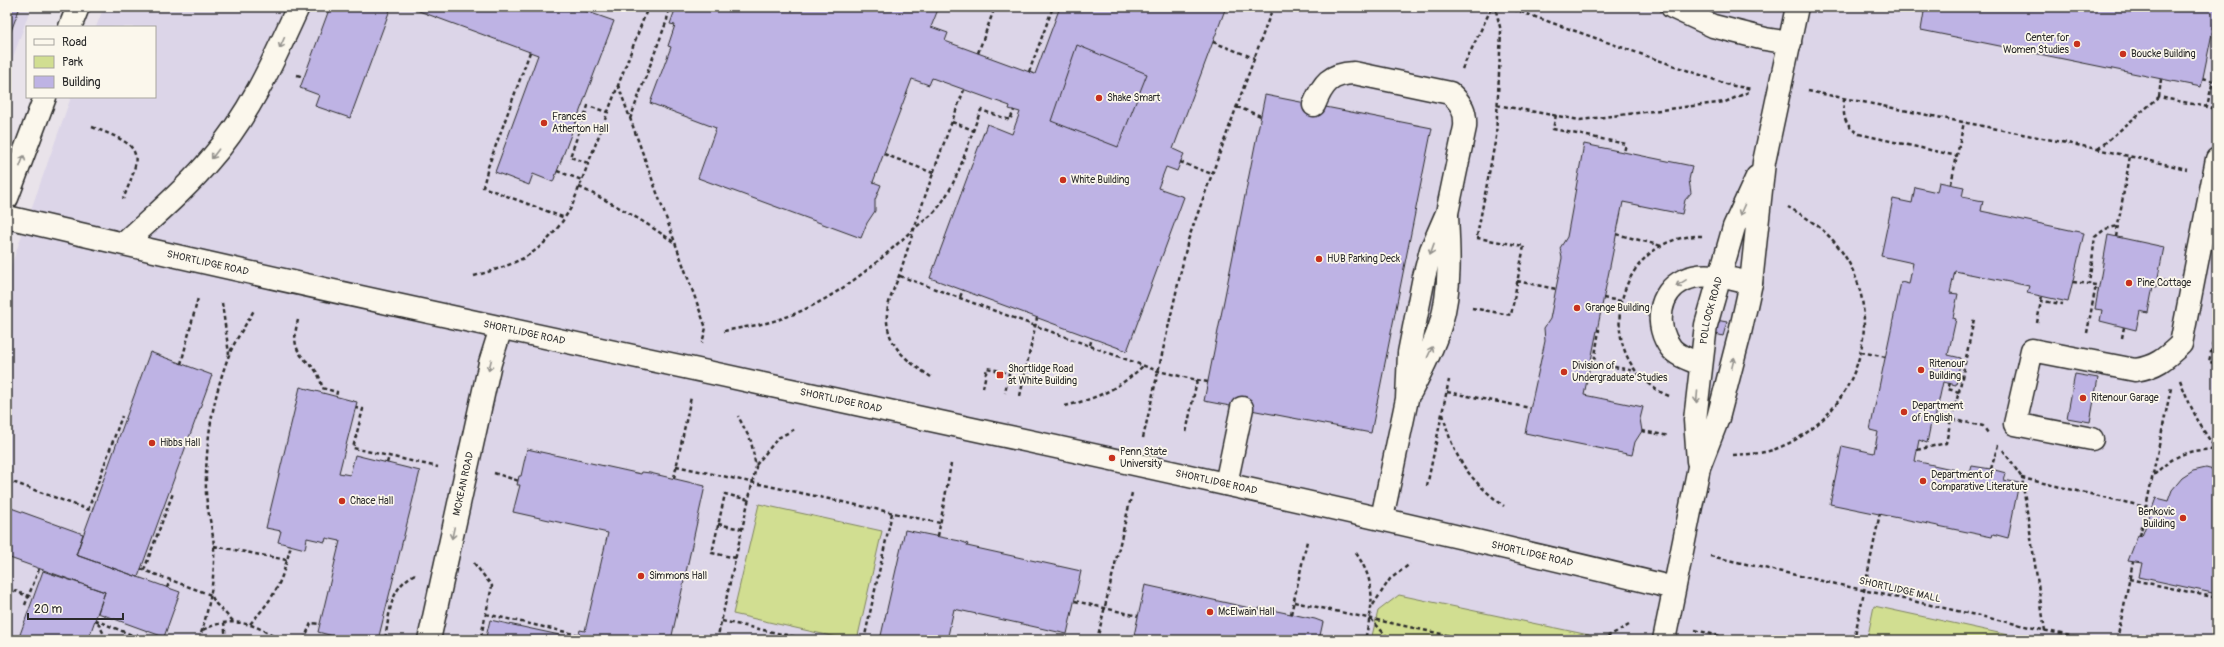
<svg xmlns="http://www.w3.org/2000/svg" width="2224" height="647" viewBox="0 0 2224 647" font-family="Pangolin,sans-serif">
<style>
.built{fill:#dcd5e8}
.green{fill:#d1de91;stroke:#7e845e}
.building{fill:#beb3e4;stroke:#2b2b2b}
.lines{fill:none;stroke-linecap:round;stroke-linejoin:round}
.minor-casing{stroke:#2b2b2b;stroke-width:25}
.major-casing{stroke:#2b2b2b;stroke-width:25}
.path{stroke:#2b2b2b;stroke-width:2.5;stroke-dasharray:4 3;stroke-linecap:butt}
.minor{stroke:#fbf7ec;stroke-width:22}
.major{stroke:#fbf7ec;stroke-width:22}
.oneway{stroke:#93918c}
.poi-dot{fill:#c8321e;stroke:#fbf7ec;stroke-width:1.5}
.labels{text-anchor:middle;dominant-baseline:central;stroke-width:3.5;stroke-linejoin:round;paint-order:stroke}
.poi-label{font-size:10px;fill:#2b2b2b;stroke:#fbf7ec;text-anchor:start}
.street-label{font-size:10px;fill:#2b2b2b;stroke:#fbf7ec}
</style>
<rect width="100%" height="100%" fill="#e9e3ea"/>
<filter id="ink" filterUnits="userSpaceOnUse"><feTurbulence type="fractalNoise" baseFrequency=".025" numOctaves="2"/><feDisplacementMap in="SourceGraphic" scale="8" xChannelSelector="R" yChannelSelector="G"/><feConvolveMatrix kernelMatrix="1 2 1 2 8 2 1 2 1" color-interpolation-filters="sRGB"/></filter>
<g filter="url(#ink)">
<path class="built" d="M 7,7 L 31,7 L 7,74 Z
M 104,7 L 2217,7 L 2217,640 L 7,640 L 7,277 L 71,97 L 155,97 L 155,27 L 96,27 Z"/>
<path class="green" d="M 759,504 L 882,531 L 857,640 L 849,640 L 733,614 Z
M 1399,595 L 1589,635 L 1593,640 L 1371,640 L 1378,611 Z
M 1874,606 L 2031,640 L 1867,640 Z"/>
<path class="building" d="M 7,7 L 20,7 L 8,39 L 7,39 Z
M 330,7 L 391,7 L 350,118 L 315,106 L 319,95 L 300,88 Z
M 408,7 L 574,7 L 614,21 L 553,182 L 533,174 L 529,185 L 495,172 L 538,55 Z
M 676,7 L 939,7 L 931,27 L 948,33 L 945,41 L 1035,74 L 1060,7 L 1226,7 L 1173,149 L 1184,154 L 1183,156 L 1177,171 L 1166,167 L 1158,188 L 1184,197 L 1127,351 L 930,278 L 987,124 L 1012,134 L 1020,112 L 1009,109 L 1010,106 L 932,78 L 929,85 L 912,79 L 873,182 L 881,185 L 875,200 L 875,211 L 867,223 L 861,238 L 698,178 L 716,128 L 650,103 L 671,47 L 668,46 L 675,25 L 670,24 Z
M 1897,7 L 2217,7 L 2217,9 L 2201,87 L 1921,30 L 1924,12 Z
M 1077,45 L 1147,74 L 1118,147 L 1051,121 Z
M 1265,95 L 1432,128 L 1371,433 L 1204,401 Z
M 1584,144 L 1692,166 L 1689,180 L 1691,193 L 1685,200 L 1682,214 L 1623,202 L 1584,395 L 1643,407 L 1640,419 L 1642,431 L 1635,442 L 1632,455 L 1525,433 L 1545,341 L 1544,328 L 1550,319 L 1562,258 L 1560,248 L 1567,237 Z
M 1939,182 L 1964,187 L 1962,197 L 1983,201 L 1981,211 L 2084,233 L 2068,302 L 2027,293 L 2029,286 L 1955,271 L 1950,293 L 1958,294 L 1953,318 L 1956,319 L 1948,355 L 1961,358 L 1956,385 L 1943,382 L 1935,419 L 1932,418 L 1927,443 L 1919,440 L 1915,461 L 1970,473 L 1972,466 L 1991,469 L 2006,473 L 2004,480 L 2019,483 L 2008,538 L 1993,534 L 1992,537 L 1830,504 L 1842,446 L 1874,453 L 1878,432 L 1870,430 L 1901,282 L 1909,284 L 1913,263 L 1881,256 L 1893,199 L 1912,203 L 1915,187 L 1937,192 Z
M 2108,235 L 2164,247 L 2156,287 L 2153,286 L 2148,313 L 2140,311 L 2136,330 L 2100,321 L 2102,310 L 2095,309 Z
M 1716,320 L 1727,322 L 1723,336 L 1712,333 Z
M 150,352 L 212,375 L 138,577 L 76,555 Z
M 2075,374 L 2098,378 L 2090,422 L 2067,418 Z
M 300,387 L 357,402 L 339,473 L 350,475 L 355,455 L 420,471 L 378,640 L 348,640 L 318,632 L 340,541 L 326,538 L 325,542 L 307,538 L 305,549 L 278,542 L 281,531 L 266,528 Z
M 527,449 L 641,474 L 642,472 L 650,473 L 705,486 L 671,640 L 475,640 L 476,634 L 486,637 L 490,620 L 578,639 L 580,630 L 585,631 L 608,533 L 513,512 L 520,485 L 517,485 L 519,476 L 521,476 Z
M 2206,468 L 2217,471 L 2217,594 L 2139,577 L 2142,563 L 2128,561 L 2138,535 L 2142,536 L 2156,498 L 2168,501 L 2172,490 L 2182,478 L 2193,471 Z
M 11,508 L 83,534 L 76,555 L 180,592 L 164,637 L 98,613 L 105,592 L 7,557 L 7,518 Z
M 905,530 L 960,541 L 968,544 L 967,546 L 1081,571 L 1067,634 L 954,609 L 947,640 L 880,640 Z
M 43,571 L 105,592 L 88,640 L 18,640 Z
M 1145,585 L 1259,610 L 1259,608 L 1267,609 L 1315,619 L 1323,622 L 1319,640 L 1133,640 Z"/>
<g class="lines">
<defs>
<g id="minor">
<path d="M 1672,7 L 1713,26 L 1765,39 L 1790,43"/>
<path d="M 1314,105 C 1323,83 1330,74 1354,73 L 1450,93 C 1462,104 1466,111 1465,127 L 1447,213 L 1431,250 L 1424,277 L 1409,353 L 1407,399 L 1382,518"/>
<path id="s1" d="M 7,217 C 561,347 1121,453 1674,588"/>
<path d="M 125,243 C 154,216 185,190 210,160 C 249,116 274,60 298,7"/>
<path d="M 1700,364 C 1691,360 1677,356 1671,348 C 1654,326 1658,292 1684,280 C 1704,270 1730,279 1751,283"/>
<path d="M 1411,391 C 1422,369 1434,347 1441,323 C 1451,289 1449,252 1447,216"/>
<path d="M 2092,439 L 2015,424 L 2032,350 L 2135,370 C 2156,367 2165,359 2181,344 L 2217,159"/>
<path id="s2" d="M 1698,461 L 1695,420 L 1706,325 L 1734,227 L 1757,177"/>
<path d="M 1226,484 L 1242,408"/>
<path id="s3" d="M 429,640 L 490,363 L 501,328"/>
<path d="M 1664,640 L 1699,467 L 1718,418 L 1740,333 L 1751,283 L 1764,162 L 1797,7"/>
</g>
<path id="major" d="M 70,27 L 78,7
M 7,198 L 45,97"/>
</defs>
<use href="#minor" class="minor-casing"/>
<use href="#major" class="major-casing"/>
<path class="path" d="M 1507,7 L 1729,85 L 1752,89
M 1523,13 L 1525,7
M 1213,42 L 1254,58
M 530,52 L 488,167 L 483,187 L 565,218
M 978,53 L 995,7
M 1462,69 L 1492,7
M 1029,72 L 1053,7
M 297,75 L 304,77
M 2203,78 L 2213,81 L 2207,106
M 618,85 L 706,328 L 702,343
M 1808,91 L 2097,149 L 2187,169
M 2159,97 L 2161,79
M 1844,98 C 1843,115 1843,125 1859,134 L 1957,156
M 1497,105 L 1580,120 L 1725,102 L 1751,91
M 1237,107 L 1261,116
M 1556,115 L 1553,129 L 1626,144 L 1624,152
M 630,119 L 667,20 L 669,7
M 952,122 L 973,130
M 92,127 C 142,146 144,150 123,199
M 2098,149 L 2159,97 L 2217,109
M 884,154 L 933,173
M 1180,162 L 1212,174
M 588,163 L 570,157 L 588,106 L 607,112
M 557,171 L 582,180
M 1951,184 L 1964,122
M 579,187 C 613,203 644,221 675,243
M 1616,234 L 1662,246
M 1477,236 L 1496,137 L 1501,31 L 1495,7
M 2116,237 L 2130,156
M 474,276 C 524,262 545,252 572,206 L 648,7
M 900,276 L 1158,371 L 1197,380 L 1186,433
M 2157,279 L 2165,281
M 1517,281 L 1556,289
M 2073,282 L 2089,284 L 2095,237 L 2105,229 L 2118,226
M 960,297 L 963,290
M 1603,298 L 1621,301
M 2041,301 L 2042,296
M 222,303 L 229,354
M 1472,308 L 1511,315 L 1524,246 L 1477,238
M 298,320 C 296,328 294,337 296,345 C 301,364 319,363 322,388 L 337,392 L 336,396
M 2217,322 L 2209,362 L 2217,363
M 2037,323 L 2041,301 L 2063,304
M 1597,330 L 1599,330 L 1594,363 L 1635,371
M 724,331 C 743,327 764,325 783,318 C 831,302 872,268 908,234 C 918,224 932,217 940,205 C 960,178 968,141 981,110 L 1010,120 L 1014,110
M 2087,333 L 2096,285 L 2089,284
M 2122,338 L 2124,327
M 1090,345 L 1092,338
M 1861,352 L 1886,357
M 181,364 L 198,298
M 931,377 C 913,365 892,351 888,328 C 883,307 895,289 901,270 C 920,209 941,149 964,90
M 1197,380 L 1208,382
M 2180,380 C 2190,406 2200,428 2217,450
M 1950,383 L 1948,389 L 1959,392
M 983,388 L 987,368 L 1009,373 L 1005,393
M 1447,392 L 1530,408
M 1020,396 L 1037,318
M 1669,396 C 1587,362 1613,234 1702,236
M 1065,406 C 1098,398 1119,389 1144,365
M 355,408 L 363,409 L 353,448 L 438,467
M 1443,414 C 1453,457 1468,479 1504,506
M 1951,419 L 1959,392 L 1974,319
M 1642,431 L 1669,436
M 1143,438 L 1188,240 L 1273,7
M 1917,450 L 1946,443 L 1951,419 L 1983,426 L 1988,433
M 2003,450 L 2022,478
M 1733,455 C 1748,454 1764,454 1778,448 C 1856,418 1891,318 1840,249 C 1826,230 1808,218 1788,207
M 387,463 L 389,456
M 756,465 L 778,438 L 795,429
M 676,466 L 940,523
M 1991,469 L 1998,445
M 494,473 L 519,481
M 2154,475 C 2172,456 2190,448 2216,450
M 674,478 L 691,397
M 7,480 L 92,511
M 1427,486 L 1449,380
M 88,510 L 122,416
M 718,524 L 742,529
M 938,536 L 951,464
M 2140,536 L 2171,388
M 214,546 L 287,560
M 1356,553 C 1377,584 1373,605 1365,640
M 1710,556 L 2088,640
M 736,558 L 712,553 L 725,494 L 749,500
M 474,563 L 492,586 L 481,636
M 141,569 L 211,595 L 216,604 L 233,621
M 144,570 L 173,493
M 2129,579 L 2217,598
M 7,588 L 33,598
M 167,588 L 170,580
M 1075,601 L 1138,616
M 1294,602 L 1469,640
M 25,605 L 39,569
M 1373,605 L 1390,579 L 1410,564
M 486,614 L 579,635
M 1291,614 L 1307,541
M 1371,619 L 1390,640
M 95,620 L 144,640
M 722,621 L 809,640
M 224,622 L 226,640
M 98,623 L 107,640
M 250,624 C 277,594 281,584 291,545
M 203,630 C 229,616 255,622 278,640
M 1695,630 L 1737,640
M 2045,631 L 2022,478 L 2146,507
M 379,638 L 385,639 C 390,613 389,588 415,574
M 199,640 C 209,609 215,580 214,547 C 213,529 207,511 206,493 C 205,446 212,399 229,355 C 235,340 246,325 254,310
M 304,640 L 311,623 L 320,624
M 671,640 L 672,640
M 717,640 L 756,467 L 751,441 L 738,416
M 864,640 L 892,513
M 1097,640 L 1132,493
M 1601,640 L 1629,625
M 1854,640 L 1880,513
M 2117,640 L 2133,562"/>
<use href="#minor" class="minor"/>
<use href="#major" class="major"/>
</g>
<defs><path id="oneway-shaft" d="M-6 0H5M1.5-3L5.5 0L1.5 3" fill="none" stroke-width="1.6" stroke-linecap="round" stroke-linejoin="round"/></defs>
<g class="oneway">
<use href="#oneway-shaft" transform="translate(282 43) rotate(114)"/>
<use href="#oneway-shaft" transform="translate(215 154) rotate(127)"/>
<use href="#oneway-shaft" transform="translate(22 161) rotate(-69)"/>
<use href="#oneway-shaft" transform="translate(1742 210) rotate(114)"/>
<use href="#oneway-shaft" transform="translate(1432 249) rotate(110)"/>
<use href="#oneway-shaft" transform="translate(1681 283) rotate(149)"/>
<use href="#oneway-shaft" transform="translate(1430 352) rotate(-65)"/>
<use href="#oneway-shaft" transform="translate(1733 363) rotate(-76)"/>
<use href="#oneway-shaft" transform="translate(490 365) rotate(104)"/>
<use href="#oneway-shaft" transform="translate(1697 397) rotate(95)"/>
<use href="#oneway-shaft" transform="translate(453 533) rotate(102)"/>
</g>
</g>
<g class="poi-dot">
<circle cx="2077" cy="44" r="4"/>
<circle cx="2123" cy="54" r="4"/>
<circle cx="1099" cy="98" r="4"/>
<circle cx="544" cy="123" r="4"/>
<circle cx="1063" cy="180" r="4"/>
<circle cx="1319" cy="259" r="4"/>
<circle cx="2129" cy="283" r="4"/>
<circle cx="1577" cy="308" r="4"/>
<circle cx="1921" cy="370" r="4"/>
<circle cx="1564" cy="372" r="4"/>
<rect x="996" y="371" width="8" height="8" rx="2"/>
<circle cx="2083" cy="398" r="4"/>
<circle cx="1904" cy="412" r="4"/>
<circle cx="152" cy="443" r="4"/>
<circle cx="1112" cy="458" r="4"/>
<circle cx="1923" cy="481" r="4"/>
<circle cx="342" cy="501" r="4"/>
<circle cx="2183" cy="518" r="4"/>
<circle cx="641" cy="576" r="4"/>
<circle cx="1210" cy="612" r="4"/>
</g>
<g class="labels">
<g class="poi-label">
<text x="2069" y="38" text-anchor="end">Center for<tspan x="2069" dy="12">Women Studies</tspan></text>
<text x="2131" y="54">Boucke Building</text>
<text x="1107" y="98">Shake Smart</text>
<text x="552" y="117">Frances<tspan x="552" dy="12">Atherton Hall</tspan></text>
<text x="1071" y="180">White Building</text>
<text x="1327" y="259">HUB Parking Deck</text>
<text x="2137" y="283">Pine Cottage</text>
<text x="1585" y="308">Grange Building</text>
<text x="1929" y="364">Ritenour<tspan x="1929" dy="12">Building</tspan></text>
<text x="1572" y="366">Division of<tspan x="1572" dy="12">Undergraduate Studies</tspan></text>
<text x="1008" y="369">Shortlidge Road<tspan x="1008" dy="12">at White Building</tspan></text>
<text x="2091" y="398">Ritenour Garage</text>
<text x="1912" y="406">Department<tspan x="1912" dy="12">of English</tspan></text>
<text x="160" y="443">Hibbs Hall</text>
<text x="1120" y="452">Penn State<tspan x="1120" dy="12">University</tspan></text>
<text x="1931" y="475">Department of<tspan x="1931" dy="12">Comparative Literature</tspan></text>
<text x="350" y="501">Chace Hall</text>
<text x="2175" y="512" text-anchor="end">Benkovic<tspan x="2175" dy="12">Building</tspan></text>
<text x="649" y="576">Simmons Hall</text>
<text x="1218" y="612">McElwain Hall</text>
</g>
<g class="street-label">
<text stroke="none"><textPath href="#s1" startOffset="206">SHORTLIDGE ROAD</textPath></text>
<text stroke="none"><textPath href="#s2" startOffset="152">POLLOCK ROAD</textPath></text>
<text stroke="none"><textPath href="#s1" startOffset="530">SHORTLIDGE ROAD</textPath></text>
<text stroke="none"><textPath href="#s1" startOffset="854">SHORTLIDGE ROAD</textPath></text>
<text stroke="none"><textPath href="#s1" startOffset="1238">SHORTLIDGE ROAD</textPath></text>
<text stroke="none"><textPath href="#s3" startOffset="160">MCKEAN ROAD</textPath></text>
<text stroke="none"><textPath href="#s1" startOffset="1562">SHORTLIDGE ROAD</textPath></text>
<text transform="translate(1900 590) rotate(13)">SHORTLIDGE MALL</text>
</g>
</g>
<rect width="2224" height="647" fill="none" stroke="#fbf7ec" stroke-width="24"/>
<rect x="12" y="12" width="2200" height="623" fill="none" stroke="#2b2b2b" stroke-width="1.5" filter="url(#ink)"/>
<rect x="26" y="26" width="130" height="72" fill="#fbf7ec" stroke="#a8a59f"/>
<rect x="34" y="39" width="20" height="6" fill="#fbf7ec" stroke="#a8a59f"/>
<text x="62" y="46" font-size="12" fill="#2b2b2b">Road</text>
<rect x="34" y="56" width="20" height="12" fill="#d1de91" stroke="#a8a59f"/>
<text x="62" y="66" font-size="12" fill="#2b2b2b">Park</text>
<rect x="34" y="76" width="20" height="12" fill="#beb3e4" stroke="#a8a59f"/>
<text x="62" y="86" font-size="12" fill="#2b2b2b">Building</text>
<path d="M28 613v6h95v-6" fill="none" stroke="#2b2b2b" stroke-width="2"/>
<text x="34" y="613" font-size="12" fill="#2b2b2b" stroke="#fbf7ec" stroke-width="3" paint-order="stroke">20 m</text>
</svg>
